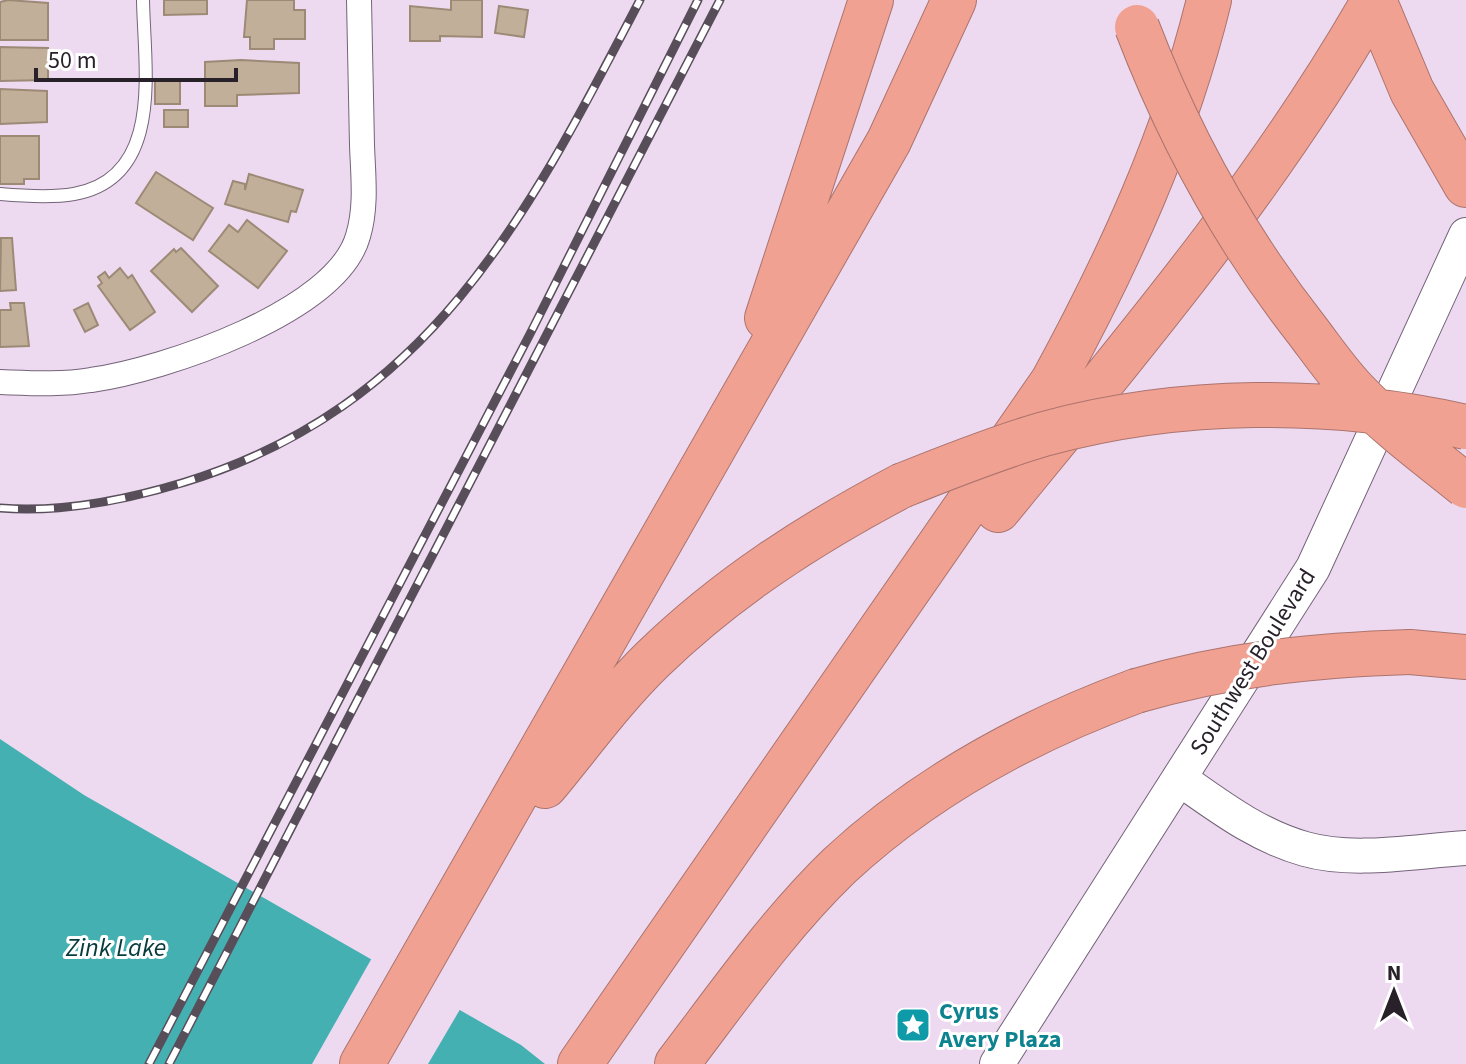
<svg xmlns="http://www.w3.org/2000/svg" width="1466" height="1064" viewBox="0 0 1466 1064" font-family="'Source Sans 3',sans-serif">
<style>
.water{fill:#45b0b2}
.pier{fill:#eddaf1}
.building{fill:#c2af9a;stroke:#9c8a76;stroke-width:2}
.lines{fill:none;stroke-linecap:round;stroke-linejoin:round}
.lane-casing{stroke:#746378;stroke-width:14}
.street-casing{stroke:#746378;stroke-width:26}
.secondary-casing{stroke:#746378;stroke-width:36}
.highway-casing{stroke:#ab746e;stroke-width:46}
.lane{stroke:#fff;stroke-width:12}
.street{stroke:#fff;stroke-width:24}
.secondary{stroke:#fff;stroke-width:34}
.highway{stroke:#f1a192;stroke-width:44}
.rail-casing{stroke:#584e5a;stroke-width:9}
.rail{stroke:#fff;stroke-width:6;stroke-dasharray:18;stroke-linecap:butt}
.highway-bridge-casing{stroke:#ab746e;stroke-width:46;stroke-linecap:butt}
.highway-bridge{stroke:#f1a192;stroke-width:44}
.labels{text-anchor:middle;dominant-baseline:central;stroke-width:6;stroke-linejoin:round;paint-order:stroke}
.street-label{font-size:24px;fill:#28212a;stroke:#fff}
.culture-label{font-size:24px;font-weight:bold;fill:#0d838f;stroke:#fff;text-anchor:start}
.water-label{font-size:26px;font-style:italic;fill:#083b3d;stroke:#fff}
</style>
<rect width="100%" height="100%" fill="#eddaf1"/>
<path class="water" d="M 0,739 L 84,795 L 521,1045 L 545,1064 L 0,1064 Z"/>
<path class="pier" d="M 373,956 L 462,1006 L 428,1064 L 312,1064 Z"/>
<path class="building" d="M 8,0 L 48,3 L 48,40 L 0,40 L 0,2 Z
M 164,0 L 207,0 L 207,14 L 164,15 Z
M 247,0 L 294,0 L 294,10 L 305,10 L 305,39 L 274,39 L 274,49 L 250,49 L 250,37 L 244,37 Z
M 451,0 L 482,0 L 482,37 L 440,36 L 440,41 L 410,41 L 410,6 L 451,10 Z
M 499,6 L 528,10 L 524,37 L 495,33 Z
M 0,47 L 48,48 L 48,80 L 0,81 Z
M 241,60 L 299,63 L 299,93 L 237,95 L 237,106 L 205,106 L 205,62 Z
M 155,79 L 180,79 L 180,104 L 155,104 Z
M 0,89 L 47,91 L 47,122 L 0,124 Z
M 164,110 L 188,110 L 188,127 L 164,127 Z
M 0,136 L 39,136 L 39,179 L 24,179 L 24,184 L 0,184 Z
M 156,172 L 213,208 L 193,240 L 136,203 Z
M 249,174 L 303,190 L 296,212 L 291,211 L 288,222 L 225,204 L 233,181 L 245,184 L 245,190 Z
M 247,220 L 287,251 L 258,288 L 209,251 L 229,225 L 238,232 Z
M 1,238 L 12,238 L 16,290 L 0,291 Z
M 181,248 L 218,286 L 192,312 L 151,271 L 174,249 L 176,252 Z
M 120,268 L 128,278 L 132,275 L 155,312 L 130,330 L 98,286 L 102,283 L 98,277 L 105,272 L 109,278 Z
M 10,303 L 24,303 L 29,346 L 0,347 L 0,310 L 11,310 Z
M 88,303 L 98,325 L 85,332 L 74,310 Z"/>
<g class="lines">
<defs>
<path id="lane" d="M 0,194 C 23,196 51,198 74,194 C 165,178 144,67 143,0"/>
<path id="street" d="M 0,382 C 30,383 61,385 91,380 C 163,370 337,312 358,236 C 367,206 363,175 362,145 C 361,97 360,48 359,0"/>
<path id="secondary" d="M 1180,779 C 1220,807 1258,836 1305,849 C 1354,863 1415,851 1466,848
M 997,1064 L 1313,568 L 1466,235"/>
<path id="highway" d="M 1374,0 L 1412,91 L 1466,185
M 767,318 L 871,0
M 998,510 C 1131,347 1270,183 1374,0
M 1410,652 L 1466,657
M 545,786 C 580,744 613,698 652,660 C 726,588 810,534 901,486
M 362,1064 L 889,141 L 954,0
M 580,1064 L 1053,381 C 1119,260 1176,135 1209,0
M 677,1064 C 728,997 778,925 839,866 C 925,786 1027,731 1136,691"/>
</defs>
<use href="#lane" class="lane-casing"/>
<use href="#street" class="street-casing"/>
<use href="#secondary" class="secondary-casing"/>
<use href="#highway" class="highway-casing"/>
<use href="#lane" class="lane"/>
<use href="#street" class="street"/>
<use href="#secondary" class="secondary"/>
<use href="#highway" class="highway"/>
<defs>
<path id="rail" d="M 0,508 C 62,513 126,500 185,482 C 432,406 529,213 640,0
M 149,1064 L 530,334 L 698,0
M 169,1064 L 720,0"/>
</defs>
<use href="#rail" class="rail-casing"/>
<use href="#rail" class="rail"/>
<defs>
<path id="highway-bridge" d="M 1137,27 C 1179,137 1233,236 1306,329 C 1322,350 1337,372 1355,391 C 1388,426 1429,456 1466,486
M 901,486 C 948,467 996,448 1044,434 C 1179,397 1331,396 1466,427
M 1136,691 C 1227,664 1315,655 1410,652"/>
</defs>
<use href="#highway-bridge" class="highway-bridge-casing"/>
<use href="#highway-bridge" class="highway-bridge"/>
</g>
<defs>
<symbol id="sight-square" viewBox="-11 -11 22 22"><rect x="-9" y="-9" width="18" height="18" rx="4" fill="#0f9aa8" stroke="#fff"/><path d="M0-6L1.8-2.2L6-1.7L2.9 1.2L3.7 5.4L0 3.3L-3.7 5.4L-2.9 1.2L-6-1.7L-1.8-2.2Z" fill="#fff"/></symbol>
</defs>
<g fill-rule="evenodd">
<use href="#sight-square" x="893" y="1005" width="40" height="40"/>
</g>
<g class="labels">
<g class="street-label">
<text transform="translate(1253 662) rotate(-58)">Southwest Boulevard</text>
</g>
<g class="culture-label">
<text x="939" y="1011">Cyrus<tspan x="939" dy="28">Avery Plaza</tspan></text>
</g>
<g class="water-label">
<text x="116" y="947">Zink Lake</text>
</g>
</g>
<g transform="translate(1394 992)" stroke="#ffffff" stroke-width="6" paint-order="stroke">
<path d="M0-6L14 30L0 20L-14 30Z" fill="#28212a"/>
<text y="-12" font-size="22" font-weight="bold" text-anchor="middle" fill="#28212a">N</text>
</g>
<path d="M36 68v12h200v-12" fill="none" stroke="#28212a" stroke-width="4"/>
<text x="48" y="68" font-size="24" fill="#28212a" stroke="#ffffff" stroke-width="6" paint-order="stroke">50 m</text>
</svg>
